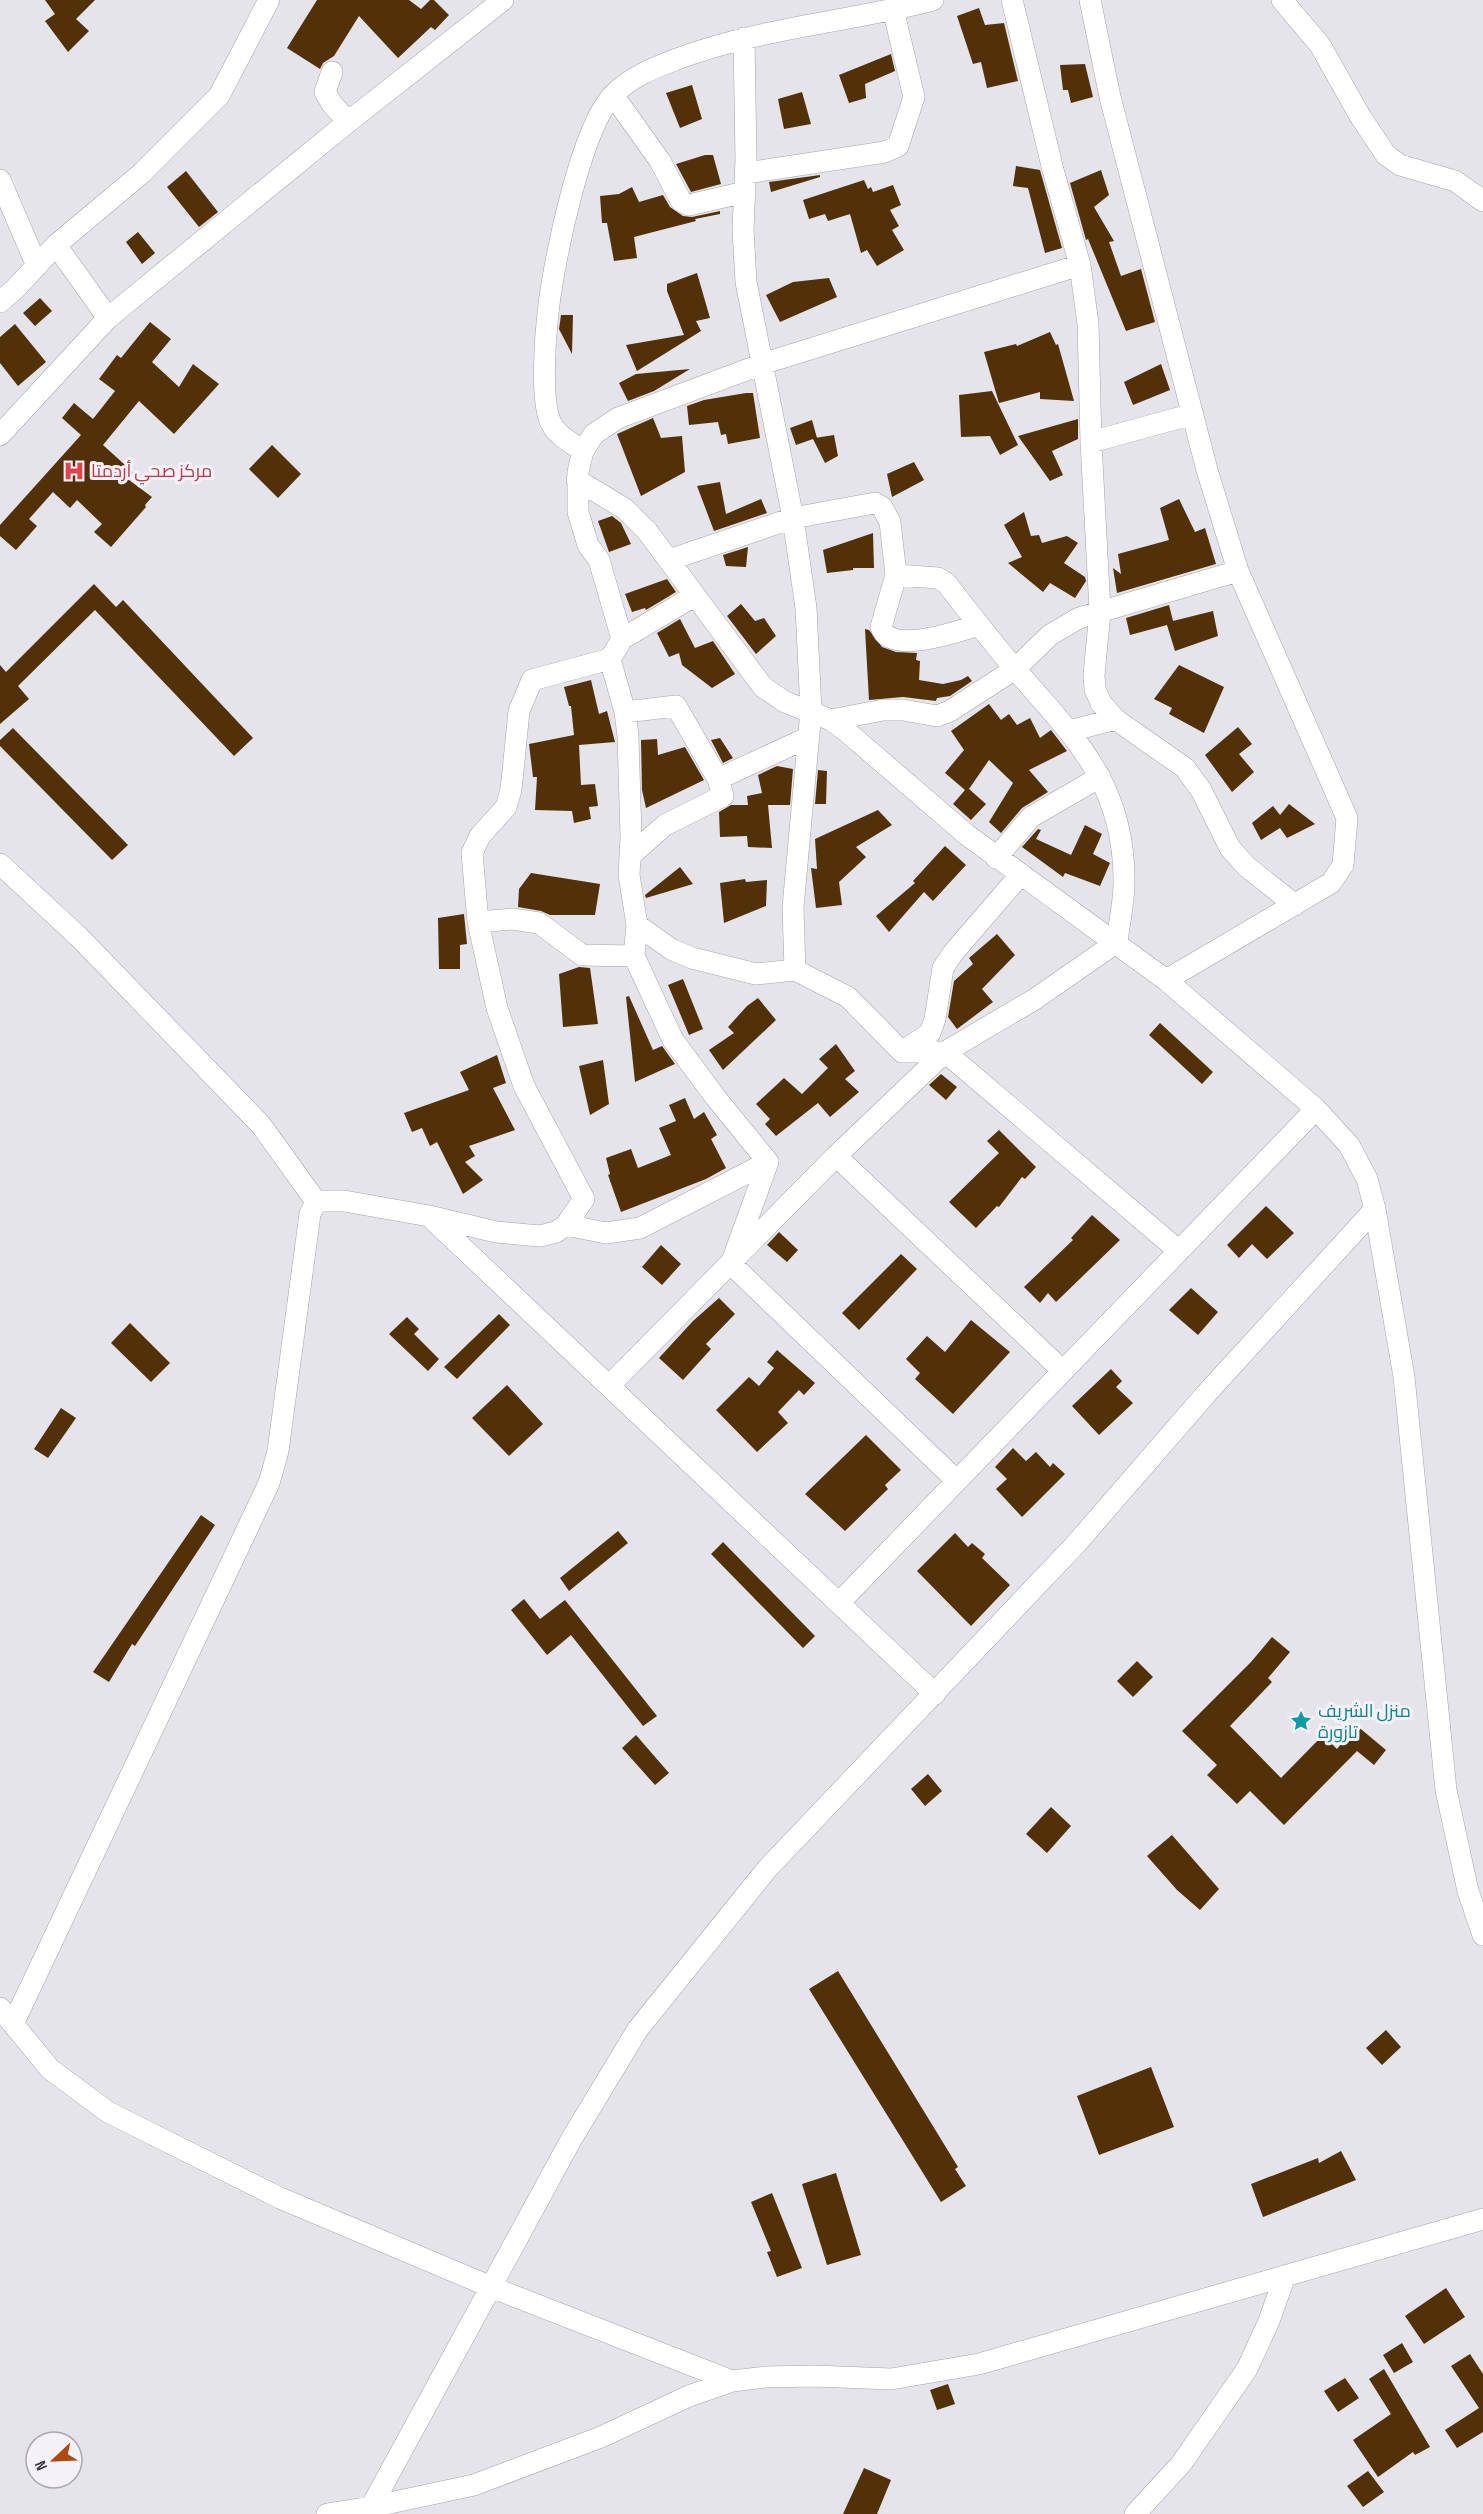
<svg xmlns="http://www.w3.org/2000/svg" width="1483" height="2514" viewBox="0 0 1483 2514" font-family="'Sofia Sans Condensed',Cairo,sans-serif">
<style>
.building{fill:#523109}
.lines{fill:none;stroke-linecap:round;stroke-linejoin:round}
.minor-casing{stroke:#a5a3aa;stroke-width:22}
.minor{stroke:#fff;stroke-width:21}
.labels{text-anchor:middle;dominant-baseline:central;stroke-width:6;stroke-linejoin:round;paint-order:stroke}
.health-label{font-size:18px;fill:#be3a42;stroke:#f4f1f9;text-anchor:start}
.culture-label{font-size:18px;fill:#0d838f;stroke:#f4f1f9;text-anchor:start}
</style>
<rect width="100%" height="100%" fill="#e6e4eb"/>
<path class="building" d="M 45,0 L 95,0 L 76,19 L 89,31 L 68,52 L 45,21 L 55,14 Z
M 317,0 L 409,0 L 421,9 L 430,0 L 434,0 L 449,15 L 435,30 L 431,27 L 398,58 L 359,16 L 334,56 L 323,63 L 320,69 L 287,48 Z
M 979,8 L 985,25 L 1004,23 L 1018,81 L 987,88 L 981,62 L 973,64 L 957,16 Z
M 891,54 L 895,71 L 865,84 L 866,98 L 849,103 L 839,75 Z
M 1085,64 L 1093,97 L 1071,103 L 1068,90 L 1063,90 L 1060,65 Z
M 692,85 L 702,119 L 680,128 L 666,93 Z
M 802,92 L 811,124 L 784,129 L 778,99 Z
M 705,155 L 713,155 L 721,184 L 691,192 L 676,164 Z
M 1016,166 L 1040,170 L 1062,248 L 1045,253 L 1028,188 L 1013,186 Z
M 1101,170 L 1109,195 L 1094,207 L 1114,241 L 1109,242 L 1121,276 L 1141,269 L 1155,322 L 1126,331 L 1088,239 L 1086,240 L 1070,183 Z
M 186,171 L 218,212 L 199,227 L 167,187 Z
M 820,175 L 820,177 L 771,192 L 769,182 Z
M 864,180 L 868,189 L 871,187 L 873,192 L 893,185 L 901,205 L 890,210 L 899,226 L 892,230 L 904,250 L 877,266 L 867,250 L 861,253 L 850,214 L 828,221 L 825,214 L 809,219 L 803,200 Z
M 632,187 L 639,202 L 663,195 L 670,207 L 683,216 L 692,217 L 720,211 L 720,214 L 695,219 L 696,221 L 634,237 L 637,258 L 614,261 L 607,223 L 602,223 L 600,196 L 619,194 Z
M 138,232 L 155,253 L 142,264 L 126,242 Z
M 697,273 L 710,318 L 696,321 L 701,331 L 637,371 L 626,345 L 684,335 L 667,291 L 667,284 Z
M 829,278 L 837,297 L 780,322 L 766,295 L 793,282 Z
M 40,298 L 52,311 L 35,326 L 23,313 Z
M 561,315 L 573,315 L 572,354 L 559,329 Z
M 150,322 L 171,339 L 152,362 L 179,387 L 193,364 L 219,384 L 174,434 L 139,401 L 103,445 L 135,474 L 129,480 L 152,497 L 145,505 L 146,507 L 111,547 L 94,532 L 102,524 L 77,500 L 70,508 L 53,492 L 29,519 L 37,526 L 16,550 L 0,536 L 0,525 L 81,435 L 62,418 L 74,403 L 93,419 L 115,391 L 99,379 L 117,355 L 121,358 Z
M 15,324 L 46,362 L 18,386 L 0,363 L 0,337 Z
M 1050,332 L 1056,345 L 1058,344 L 1074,401 L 1040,399 L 1040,392 L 999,403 L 984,352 L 1016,344 L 1017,346 Z
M 1161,364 L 1170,390 L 1133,405 L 1124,382 Z
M 690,369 L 654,391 L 628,401 L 619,383 L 636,374 Z
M 992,391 L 1018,445 L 1000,455 L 990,436 L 961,437 L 959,395 Z
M 746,393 L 753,393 L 760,438 L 728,444 L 726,434 L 721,435 L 718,422 L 689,425 L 687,406 L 704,400 Z
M 653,418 L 661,438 L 682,436 L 685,472 L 641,496 L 617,434 Z
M 1078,419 L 1078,439 L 1052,451 L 1063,475 L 1050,481 L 1018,436 Z
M 812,420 L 817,438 L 815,438 L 834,435 L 838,456 L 825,463 L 813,439 L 796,445 L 790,428 Z
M 272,445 L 301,474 L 278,498 L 249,469 Z
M 914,462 L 924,480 L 892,497 L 887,474 Z
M 720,482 L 726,514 L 761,499 L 767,513 L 714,531 L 697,486 Z
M 1179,499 L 1195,532 L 1205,528 L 1216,564 L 1117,593 L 1113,568 L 1121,574 L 1118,554 L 1169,540 L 1160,508 Z
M 1024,512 L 1031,536 L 1039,535 L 1042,543 L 1067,536 L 1078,543 L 1064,563 L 1085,577 L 1086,581 L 1075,598 L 1050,583 L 1043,592 L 1008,563 L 1022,557 L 1004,525 Z
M 612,516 L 621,523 L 631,544 L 609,552 L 598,521 Z
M 873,533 L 874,568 L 853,568 L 853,570 L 827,573 L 823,550 Z
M 748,547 L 746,567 L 726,566 L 723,555 Z
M 667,579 L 676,592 L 646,610 L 645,608 L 632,612 L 625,594 Z
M 94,584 L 116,607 L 123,600 L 253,738 L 234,756 L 95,610 L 18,686 L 29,699 L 0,724 L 0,665 L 6,672 Z
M 741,604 L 755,621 L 764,618 L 776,636 L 756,654 L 727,616 Z
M 1169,605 L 1173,621 L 1213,611 L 1218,636 L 1175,651 L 1167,625 L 1130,635 L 1126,618 Z
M 680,619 L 695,648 L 713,641 L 735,674 L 712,688 L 682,665 L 679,653 L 669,657 L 657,633 Z
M 865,629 L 869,630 L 882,647 L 896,652 L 917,653 L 916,660 L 920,661 L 919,680 L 943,684 L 961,680 L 968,676 L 972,681 L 950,696 L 937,698 L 936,701 L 903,697 L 869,700 Z
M 1179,665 L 1224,687 L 1204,733 L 1169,714 L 1172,708 L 1154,699 Z
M 591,680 L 599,714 L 607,711 L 615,742 L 579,745 L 581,785 L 595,784 L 598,806 L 589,807 L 591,819 L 574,823 L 572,811 L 535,810 L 537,777 L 533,777 L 529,744 L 574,735 L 571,706 L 569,706 L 564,687 Z
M 989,704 L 1001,720 L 1009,714 L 1017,725 L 1030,718 L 1040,738 L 1051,730 L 1067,751 L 1029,770 L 1048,792 L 1022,808 L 1001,833 L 989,822 L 1013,783 L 989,760 L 969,789 L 986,804 L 971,820 L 953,804 L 965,790 L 945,773 L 964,750 L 951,731 Z
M 1238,727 L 1252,744 L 1239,754 L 1254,772 L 1232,792 L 1205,755 Z
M 13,728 L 128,845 L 112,860 L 0,746 L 0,740 Z
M 720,738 L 733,758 L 723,763 L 711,740 Z
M 657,739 L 658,755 L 685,747 L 704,780 L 646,808 L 642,790 L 641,740 Z
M 777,766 L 793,769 L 790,805 L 768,805 L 772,848 L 748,847 L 747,836 L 720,837 L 719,812 L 731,805 L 748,805 L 747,796 L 762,793 L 758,775 Z
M 818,770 L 827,771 L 826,804 L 815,804 Z
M 1289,804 L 1315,824 L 1287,838 L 1280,828 L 1261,840 L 1252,823 L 1273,806 L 1280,815 Z
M 878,810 L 892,825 L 856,847 L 866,857 L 839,882 L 842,905 L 816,908 L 811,868 L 817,869 L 815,839 Z
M 1085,825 L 1102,834 L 1093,854 L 1110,863 L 1100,886 L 1065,873 L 1063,877 L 1022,847 L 1038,829 L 1041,830 L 1036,839 L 1071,855 Z
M 945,846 L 966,865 L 933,901 L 924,892 L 889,932 L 876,916 L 915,883 L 913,881 Z
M 680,867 L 693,884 L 646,898 L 645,895 Z
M 531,873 L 600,884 L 595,915 L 550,915 L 541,911 L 518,907 L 519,889 Z
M 745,879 L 746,882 L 767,880 L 766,906 L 724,923 L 720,883 Z
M 464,914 L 467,944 L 460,945 L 460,969 L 439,969 L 438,918 Z
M 997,934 L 1015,955 L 982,989 L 993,1002 L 957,1029 L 948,1017 L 954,981 L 973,964 L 969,958 Z
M 579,967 L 590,968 L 598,1024 L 563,1027 L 559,974 Z
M 683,979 L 703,1029 L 689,1035 L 668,985 Z
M 629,996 L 653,1050 L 662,1046 L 675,1064 L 635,1082 L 626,997 Z
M 758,998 L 776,1020 L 723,1070 L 709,1050 L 734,1033 L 728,1027 L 747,1006 Z
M 1160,1023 L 1213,1072 L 1202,1084 L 1149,1035 Z
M 836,1044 L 855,1071 L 845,1079 L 859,1092 L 830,1117 L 818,1103 L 776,1136 L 765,1124 L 770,1119 L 756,1104 L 784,1078 L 802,1094 L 828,1068 L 819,1059 Z
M 497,1055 L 506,1083 L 493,1088 L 515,1130 L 469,1146 L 475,1156 L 465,1162 L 483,1180 L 463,1194 L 437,1142 L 430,1146 L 422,1128 L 412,1132 L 404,1113 L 469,1090 L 460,1072 Z
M 603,1060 L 609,1104 L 590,1115 L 579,1066 Z
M 941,1074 L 957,1087 L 946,1100 L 929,1085 Z
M 685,1098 L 694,1119 L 704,1112 L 717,1135 L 711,1139 L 726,1168 L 706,1179 L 621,1212 L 608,1175 L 610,1174 L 606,1158 L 631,1149 L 638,1168 L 671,1155 L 659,1128 L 676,1121 L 669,1105 Z
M 999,1130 L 1036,1167 L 1025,1179 L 1022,1177 L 999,1207 L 997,1206 L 976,1228 L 949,1202 L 999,1153 L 987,1141 Z
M 1266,1206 L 1294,1233 L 1267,1259 L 1252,1244 L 1239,1258 L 1227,1245 Z
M 1092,1215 L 1120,1240 L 1056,1302 L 1048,1293 L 1040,1303 L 1024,1287 L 1073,1240 L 1071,1238 Z
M 779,1232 L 798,1250 L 787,1262 L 767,1245 Z
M 661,1245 L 681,1264 L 662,1285 L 642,1267 Z
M 901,1254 L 917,1269 L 859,1330 L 842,1313 Z
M 1191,1288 L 1218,1312 L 1198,1335 L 1169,1310 Z
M 719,1298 L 735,1314 L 706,1344 L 711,1349 L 683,1380 L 659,1358 L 693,1321 Z
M 499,1314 L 510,1325 L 457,1379 L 444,1367 Z
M 407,1317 L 419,1329 L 414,1334 L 439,1359 L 428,1371 L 389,1334 Z
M 971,1320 L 1010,1352 L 953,1414 L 915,1379 L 920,1373 L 906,1359 L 927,1336 L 945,1352 Z
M 130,1323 L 170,1363 L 151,1382 L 111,1343 Z
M 777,1350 L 815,1383 L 804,1395 L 799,1390 L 778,1412 L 788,1423 L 757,1452 L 716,1410 L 749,1377 L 759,1386 L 774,1368 L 767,1362 Z
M 1111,1369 L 1122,1381 L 1116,1387 L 1133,1403 L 1099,1435 L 1072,1406 Z
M 507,1385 L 543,1424 L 509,1456 L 472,1418 Z
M 61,1408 L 76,1418 L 48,1458 L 34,1449 Z
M 866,1435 L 901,1470 L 885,1485 L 888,1489 L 845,1531 L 805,1494 Z
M 1013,1448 L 1026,1461 L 1036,1452 L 1050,1467 L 1053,1463 L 1065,1474 L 1022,1517 L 996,1489 L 1007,1479 L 995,1467 Z
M 201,1515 L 215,1525 L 135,1646 L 132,1644 L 109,1682 L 93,1672 Z
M 618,1531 L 628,1543 L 569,1591 L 560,1578 Z
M 955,1533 L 968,1547 L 972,1543 L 985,1554 L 982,1558 L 1010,1585 L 971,1626 L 917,1571 Z
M 723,1542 L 815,1636 L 803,1648 L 711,1554 Z
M 524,1599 L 540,1619 L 565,1600 L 657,1716 L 643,1726 L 571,1635 L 547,1655 L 511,1610 Z
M 1272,1637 L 1290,1652 L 1268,1678 L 1272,1682 L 1230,1726 L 1281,1778 L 1323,1735 L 1337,1749 L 1356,1725 L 1386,1750 L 1374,1765 L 1357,1751 L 1284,1825 L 1250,1791 L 1237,1804 L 1207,1775 L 1217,1765 L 1182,1731 L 1251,1662 Z
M 1137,1661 L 1153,1677 L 1133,1697 L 1117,1681 Z
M 636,1735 L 669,1773 L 655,1785 L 622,1748 Z
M 928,1774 L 942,1791 L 925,1806 L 911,1789 Z
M 1051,1807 L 1071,1826 L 1047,1853 L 1026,1834 Z
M 1172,1835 L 1219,1889 L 1200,1910 L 1177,1890 L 1147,1856 Z
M 838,1971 L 958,2167 L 955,2169 L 966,2186 L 941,2202 L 809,1989 Z
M 1386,2030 L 1401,2047 L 1382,2065 L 1366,2048 Z
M 1151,2067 L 1174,2127 L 1099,2155 L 1077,2096 Z
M 1341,2151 L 1356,2180 L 1263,2217 L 1251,2184 L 1318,2158 L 1319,2163 Z
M 836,2173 L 861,2255 L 827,2265 L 802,2184 Z
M 772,2193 L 802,2268 L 777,2277 L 767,2252 L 771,2251 L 751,2202 Z
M 1446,2288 L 1465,2317 L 1424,2344 L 1405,2316 Z
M 1402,2343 L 1413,2362 L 1394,2373 L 1383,2355 Z
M 1470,2354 L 1483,2374 L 1483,2432 L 1457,2448 L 1445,2430 L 1479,2408 L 1451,2366 Z
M 1384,2369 L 1430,2447 L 1415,2455 L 1413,2452 L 1378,2477 L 1353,2440 L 1391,2414 L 1369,2379 Z
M 1345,2378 L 1359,2398 L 1338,2412 L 1324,2391 Z
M 948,2384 L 955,2404 L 937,2410 L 930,2390 Z
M 864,2468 L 891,2480 L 877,2514 L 843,2514 Z
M 1368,2471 L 1384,2492 L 1363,2507 L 1347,2486 Z"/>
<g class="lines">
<defs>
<path id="minor" d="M 1012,0 L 1053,170 L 1080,265 L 1088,324 L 1091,442 L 1100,611 L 1094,675 L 1095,689 L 1101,703 L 1115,719 L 1185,768 L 1201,790 L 1230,848 L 1246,866 L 1295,905
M 1090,0 L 1110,97 L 1207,470 L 1238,571 L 1347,818 L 1343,865 L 1331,883 L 1166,980
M 1282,0 L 1320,45 L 1360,116 L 1386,155 L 1400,165 L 1455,181 L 1483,201
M 744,38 L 746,160 L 743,230 L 746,282 L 793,518 L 806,608 L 811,711 L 793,907 L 795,970
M 332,72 L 325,92 L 332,104 L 348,122
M 613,95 L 660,161 L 681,201 L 689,205 L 745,192
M 746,173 L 885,152 L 898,146 L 914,97 L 893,9
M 0,180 L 37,266
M 56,245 L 108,318 L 348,122 L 503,0
M 0,302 L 15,289 L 56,245 L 142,173 L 219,96 L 269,0
M 0,435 L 108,318
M 1091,442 L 1193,414
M 583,451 C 573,444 558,436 552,425 C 540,404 545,338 548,313 C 553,264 581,126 614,94 C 632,76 654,68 677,59 C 759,28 848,22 933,0
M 577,480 L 625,509 L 647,531 L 763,687 L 785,702 L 831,720 L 846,731 L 967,835 L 1166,980 L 1316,1109 L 1349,1145 L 1367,1179 L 1375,1209 L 1404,1377 L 1446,1790 L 1468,1891 L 1483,1935
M 669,560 L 793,518 L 875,503 L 882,507 L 890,522 L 896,575 L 881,627 C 890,656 959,631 979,625
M 622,639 L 599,560 L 588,545 L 578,512 L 578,472 L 583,451 L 594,434 L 618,418 L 762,364 L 1080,265
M 610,659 L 625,712 L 628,736 L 631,837 L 629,875 L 637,925 L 634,956 L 673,1040 L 716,1098 L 768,1162 L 731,1264 L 957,1481
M 625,712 L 676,706 L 718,779 L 723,796 L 665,825 L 630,856
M 831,720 L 883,710 L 903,710 L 937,716 L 950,711 L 1015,669 L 1050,635 L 1079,618 L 1238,571
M 1070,731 L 1115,719
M 718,779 L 809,737
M 996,858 L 1031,817 L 1100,777
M 0,864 L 79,937 L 261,1125 L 317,1203
M 478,922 L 512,919 L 539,923 L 582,955 L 634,956
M 637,925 L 671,949 L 692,958 L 756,974 L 795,970 L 848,997 L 902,1052 L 945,1052 L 1179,1251
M 902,1052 L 930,1033 L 935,1019 L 943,968 L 953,953 L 1021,874
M 836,1156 L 1063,1371
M 429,1216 L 935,1694
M 566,1225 L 606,1233 L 640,1228 L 768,1162
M 609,1386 L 836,1156 L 945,1052 L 1035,999 L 1117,942 C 1119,923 1124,903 1124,883 C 1125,784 1075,738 1015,669 C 991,641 969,612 946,583 L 938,578 L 896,575
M 839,1603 L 1316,1109
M 0,2008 L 50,2069 L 108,2112 L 280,2198 L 491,2287 L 732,2381
M 13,2024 L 269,1483 L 278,1451 L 310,1214 L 314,1206 L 320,1201 L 344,1201 L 429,1216 L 496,1232 L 540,1236 L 556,1232 L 566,1225 L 584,1199 L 524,1086 L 497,1008 L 478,922 L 472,853 L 480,836 L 506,807 L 511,790 L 519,711 L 532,680 L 610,659 L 622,639 L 694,596
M 371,2507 L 572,2138 L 638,2029 L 767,1869 L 1075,1545 L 1206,1394 L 1375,1209
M 327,2514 L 371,2507 L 474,2485 L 601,2437 L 689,2396 L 732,2381 L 766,2377 L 814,2376 L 891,2379 L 979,2364 L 1483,2219
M 1135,2514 L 1181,2464 L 1247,2369 L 1269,2321 L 1285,2276"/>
</defs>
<use href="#minor" class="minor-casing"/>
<use href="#minor" class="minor"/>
</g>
<defs>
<symbol id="hospital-bare" viewBox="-9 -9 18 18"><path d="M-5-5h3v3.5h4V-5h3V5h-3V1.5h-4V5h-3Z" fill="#e0444e" stroke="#f4f1f9" stroke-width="2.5" paint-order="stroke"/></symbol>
<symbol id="sight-bare" viewBox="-9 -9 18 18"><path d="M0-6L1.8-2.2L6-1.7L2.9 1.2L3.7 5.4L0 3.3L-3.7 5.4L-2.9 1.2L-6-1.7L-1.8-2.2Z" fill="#0f9aa8" stroke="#f4f1f9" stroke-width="2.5" paint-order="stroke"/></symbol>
</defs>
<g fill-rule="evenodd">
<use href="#hospital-bare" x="59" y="456" width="30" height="30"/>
<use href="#sight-bare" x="1286" y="1706" width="30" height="30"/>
</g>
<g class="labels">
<g class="health-label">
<text x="91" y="471">مركز صحي أردمتا</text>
</g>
<g class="culture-label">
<text x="1318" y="1711">منزل الشريف<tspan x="1318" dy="21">تازورة</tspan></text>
</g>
</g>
<g transform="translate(54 2460) rotate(247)"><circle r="28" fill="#f4f1f9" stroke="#aaa7ad" stroke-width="1.5"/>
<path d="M0-4.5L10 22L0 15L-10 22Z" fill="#ac4a10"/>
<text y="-9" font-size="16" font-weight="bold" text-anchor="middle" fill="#3a393c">N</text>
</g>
</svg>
